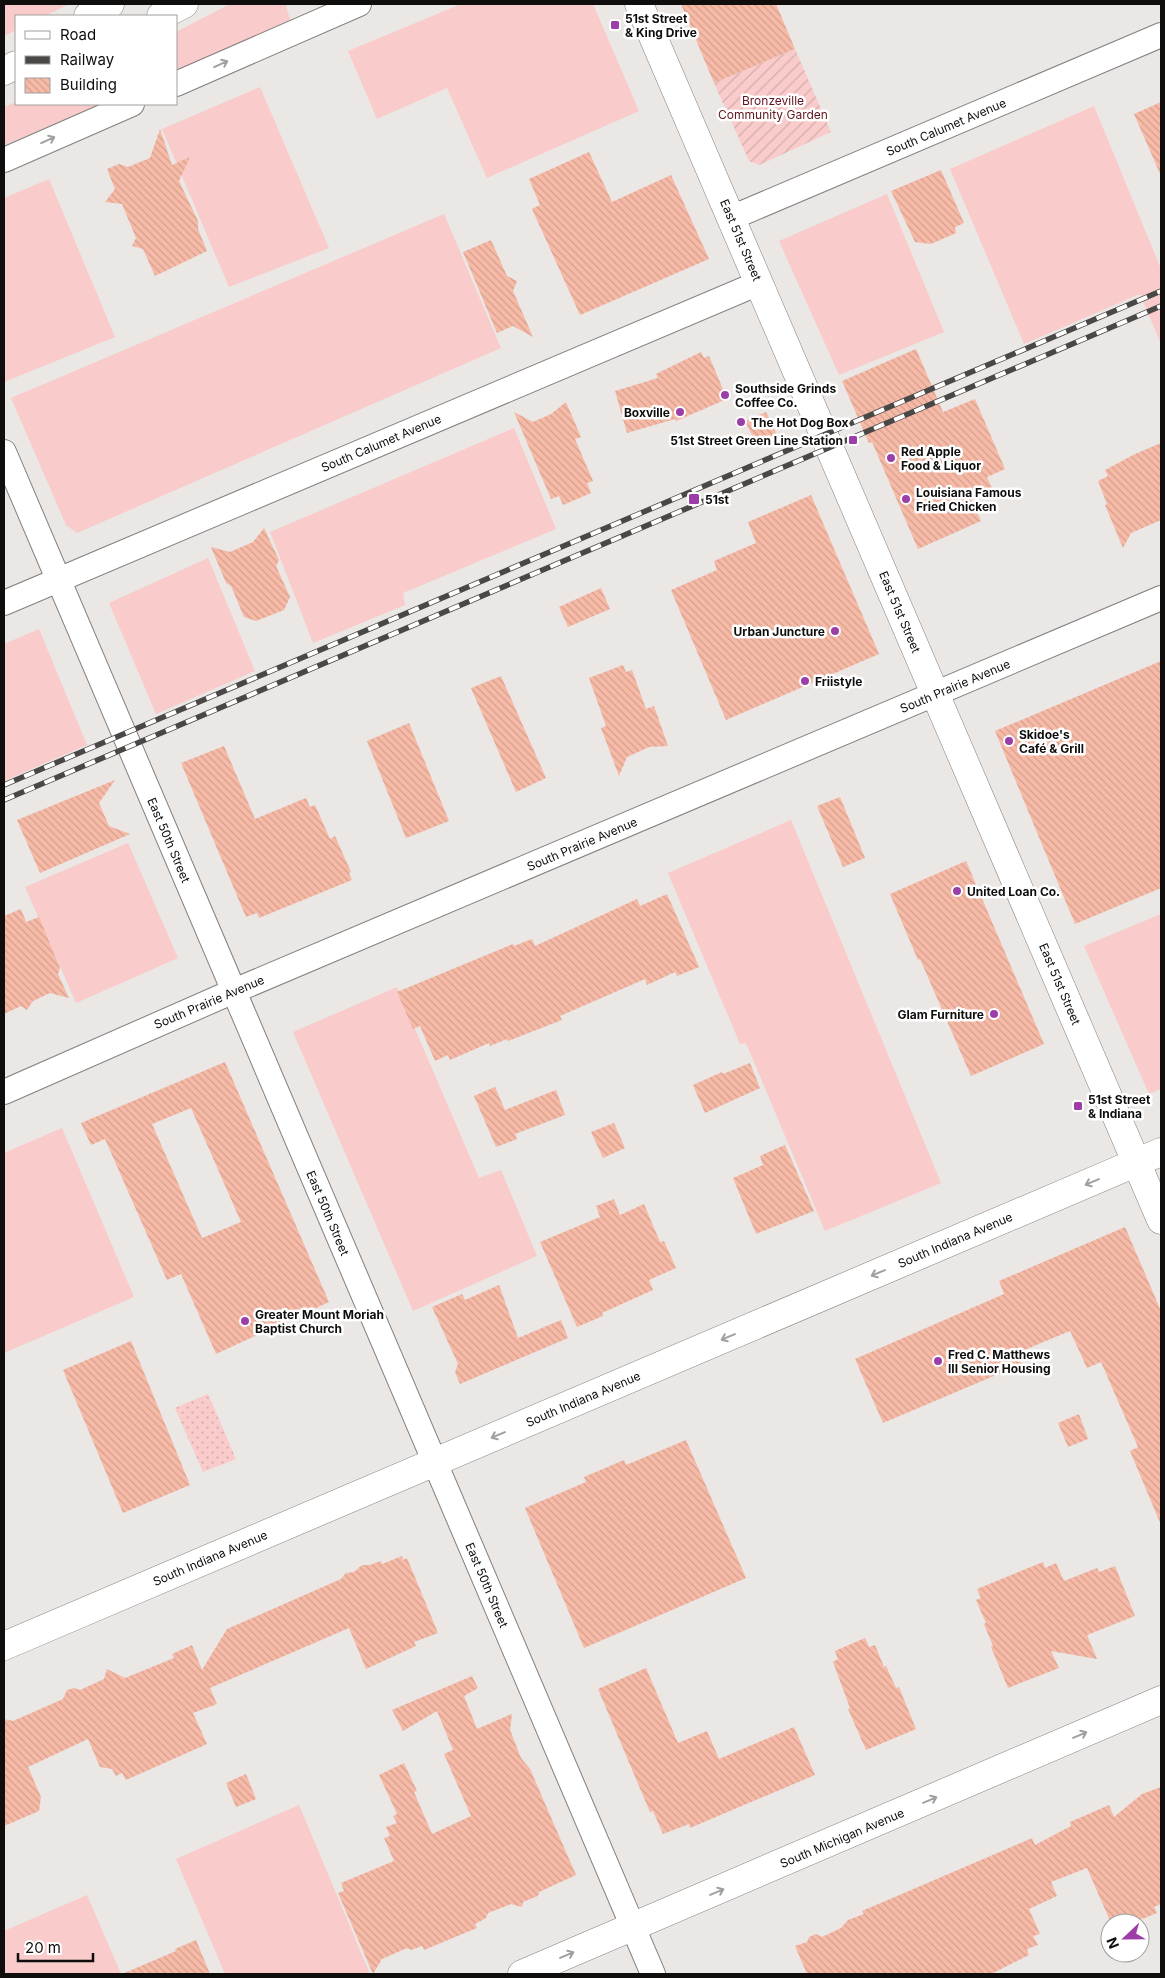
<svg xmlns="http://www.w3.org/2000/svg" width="1165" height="1978" viewBox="0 0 1165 1978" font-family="Inter,sans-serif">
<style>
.grass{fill:#f9cbca}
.park{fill:url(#park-dots)}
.garden{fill:url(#garden-furrows)}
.building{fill:url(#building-back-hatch);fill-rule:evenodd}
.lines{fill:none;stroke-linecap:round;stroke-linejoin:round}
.minor-casing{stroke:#827f7e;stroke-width:26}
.tertiary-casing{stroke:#827f7e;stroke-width:29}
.secondary-casing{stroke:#827f7e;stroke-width:29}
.minor{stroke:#fff;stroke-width:24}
.tertiary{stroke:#fff;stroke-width:28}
.secondary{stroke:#fff;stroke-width:28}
.rail-casing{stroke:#494846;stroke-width:5.5}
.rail{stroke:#fff;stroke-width:4;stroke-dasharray:11;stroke-linecap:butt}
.oneway{stroke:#9f9f9e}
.poi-dot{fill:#9b3ea7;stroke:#fff;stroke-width:2}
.labels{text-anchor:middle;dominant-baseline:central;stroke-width:5;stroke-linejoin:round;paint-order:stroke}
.poi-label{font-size:12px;font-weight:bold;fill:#0f0e0d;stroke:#fff;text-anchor:start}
.park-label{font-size:12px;fill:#5e131c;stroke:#fff}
.street-label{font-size:12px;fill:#0f0e0d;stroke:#fff}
</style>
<defs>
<pattern id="park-dots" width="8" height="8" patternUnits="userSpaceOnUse" patternTransform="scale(1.25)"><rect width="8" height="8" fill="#f9cbca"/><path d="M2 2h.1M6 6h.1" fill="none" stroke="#d4adac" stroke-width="1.8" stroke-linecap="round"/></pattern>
<pattern id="garden-furrows" width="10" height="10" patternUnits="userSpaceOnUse" patternTransform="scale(1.25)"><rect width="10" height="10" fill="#f9cbca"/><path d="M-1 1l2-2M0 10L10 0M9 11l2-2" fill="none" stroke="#d4adac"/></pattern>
<pattern id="building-back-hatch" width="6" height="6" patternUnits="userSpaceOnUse" patternTransform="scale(1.25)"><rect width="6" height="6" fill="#f7baa7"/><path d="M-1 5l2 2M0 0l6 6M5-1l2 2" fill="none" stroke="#d39f8f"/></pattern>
</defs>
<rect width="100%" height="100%" fill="#eae7e5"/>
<path class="grass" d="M 4,4 L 69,4 L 45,16 L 16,16 L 16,30 L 4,36 Z
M 230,4 L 288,4 L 286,7 L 291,21 L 289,25 L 176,72 L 176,32 Z
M 461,4 L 593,4 L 639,111 L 487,178 L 447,88 L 377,119 L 348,51 Z
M 260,87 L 329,248 L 229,287 L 162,129 Z
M 16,102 L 16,104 L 102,104 L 4,145 L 4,107 Z
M 1094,106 L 1161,269 L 1161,344 L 1140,294 L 1024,344 L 950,169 Z
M 49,179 L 115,337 L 4,382 L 4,198 Z
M 887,194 L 944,332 L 839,375 L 779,241 Z
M 444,214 L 501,348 L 77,533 L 66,525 L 11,398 Z
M 514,428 L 556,529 L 403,593 L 405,605 L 313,643 L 270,532 Z
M 208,558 L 255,671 L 156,714 L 109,603 Z
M 39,629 L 87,745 L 4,781 L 4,644 Z
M 791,820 L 941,1183 L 825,1231 L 746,1043 L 740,1044 L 668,873 Z
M 128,843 L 178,958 L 76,1003 L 25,887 Z
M 1161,914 L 1161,1089 L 1149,1094 L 1084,946 Z
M 397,987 L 479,1178 L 501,1170 L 537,1256 L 413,1311 L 293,1032 Z
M 62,1128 L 134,1297 L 4,1353 L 4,1153 Z
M 299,1805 L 370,1974 L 225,1974 L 176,1859 Z
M 87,1895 L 121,1974 L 4,1974 L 4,1931 Z"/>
<path class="park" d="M 208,1394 L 236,1459 L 203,1472 L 175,1408 Z"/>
<path class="garden" d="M 795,49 L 831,132 L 759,165 L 749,161 L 714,83 Z"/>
<path class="building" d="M 681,4 L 776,4 L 795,49 L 714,83 Z
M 1161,102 L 1161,176 L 1134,114 Z
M 160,129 L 172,165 L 190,157 L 179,181 L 198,221 L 198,229 L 207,251 L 155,276 L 143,249 L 132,246 L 136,238 L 122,204 L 105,202 L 115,189 L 107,169 L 119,164 L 128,167 L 150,158 Z
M 589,152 L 612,202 L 671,175 L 709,259 L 580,315 L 532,209 L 540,205 L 529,179 Z
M 941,170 L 964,223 L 955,227 L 956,233 L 931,244 L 915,242 L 891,191 Z
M 491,240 L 507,276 L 517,281 L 513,291 L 533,337 L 513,326 L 497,333 L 463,252 Z
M 916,349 L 943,412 L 975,399 L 1005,469 L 987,477 L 992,488 L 970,497 L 981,521 L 918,549 L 872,442 L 869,443 L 842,381 Z
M 701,352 L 704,358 L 709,356 L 727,399 L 676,421 L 675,419 L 627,433 L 615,391 L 658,378 L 656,374 Z
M 566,402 L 581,437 L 575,439 L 593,481 L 587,483 L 591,493 L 563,505 L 559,496 L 551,499 L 514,412 L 533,422 L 551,414 Z
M 766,412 L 777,435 L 756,443 L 745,421 Z
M 1161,443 L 1161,520 L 1131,533 L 1123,548 L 1105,505 L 1107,504 L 1098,481 L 1108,476 L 1105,470 L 1135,454 Z
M 811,495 L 879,654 L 726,720 L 671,590 L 717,570 L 714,561 L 756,543 L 748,522 Z
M 264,528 L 279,560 L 276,566 L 290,597 L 284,610 L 256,621 L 244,617 L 231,586 L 226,583 L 211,547 L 230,552 L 253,542 Z
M 601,588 L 610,609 L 568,627 L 559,607 Z
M 1161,661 L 1161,888 L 1075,924 L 995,731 Z
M 623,665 L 626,672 L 632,670 L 646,709 L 654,706 L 668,746 L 649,747 L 627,757 L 619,776 L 601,728 L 606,726 L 589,678 Z
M 501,676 L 546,778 L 516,792 L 471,688 Z
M 409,723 L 449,821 L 406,838 L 367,741 Z
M 224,746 L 255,819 L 306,798 L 310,807 L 315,805 L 330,839 L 335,836 L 351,872 L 349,873 L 352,880 L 259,918 L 257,913 L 246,917 L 181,763 Z
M 115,780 L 99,803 L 109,826 L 130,834 L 40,873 L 17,820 Z
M 840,797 L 865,858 L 843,867 L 817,806 Z
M 966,861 L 1044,1044 L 971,1076 L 920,959 L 918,960 L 890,894 Z
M 667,894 L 699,967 L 677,976 L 675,972 L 647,985 L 645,979 L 560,1016 L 562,1020 L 508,1041 L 507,1039 L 490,1046 L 489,1043 L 450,1060 L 448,1055 L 435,1061 L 420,1026 L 413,1029 L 397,992 L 513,944 L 514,946 L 532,939 L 535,946 L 637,899 L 640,906 Z
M 21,909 L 26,922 L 39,917 L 60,968 L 58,974 L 69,998 L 50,993 L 33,1001 L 27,1010 L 21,1006 L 4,1014 L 4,916 Z
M 225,1062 L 329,1302 L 216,1354 L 181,1274 L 167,1280 L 105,1139 L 91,1145 L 81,1123 ZM 191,1108 L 241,1222 L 202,1238 L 152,1124 Z
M 750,1063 L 760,1088 L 705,1113 L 693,1085 L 722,1072 L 723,1074 Z
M 495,1087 L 505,1110 L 556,1090 L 565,1115 L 515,1134 L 517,1139 L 496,1147 L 474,1096 Z
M 614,1123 L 625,1148 L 603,1158 L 591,1132 Z
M 785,1145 L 814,1211 L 756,1234 L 733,1178 L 763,1165 L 760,1156 Z
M 614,1199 L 620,1215 L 644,1204 L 660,1242 L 664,1241 L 676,1268 L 649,1280 L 653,1290 L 602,1313 L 603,1316 L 577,1327 L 540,1242 L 600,1217 L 596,1206 Z
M 1125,1227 L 1161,1311 L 1161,1525 L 1130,1451 L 1138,1447 L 1101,1362 L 1087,1368 L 1070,1331 L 1017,1353 L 1022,1364 L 883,1423 L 855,1359 L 1004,1294 L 999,1281 Z
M 499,1285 L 518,1338 L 561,1320 L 568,1338 L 460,1384 L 455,1372 L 458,1364 L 432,1307 L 462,1294 L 465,1300 Z
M 131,1341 L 190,1485 L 123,1513 L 63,1370 Z
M 1079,1414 L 1088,1439 L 1068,1447 L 1058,1423 Z
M 686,1440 L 746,1578 L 584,1648 L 525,1508 L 586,1482 L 584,1477 L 624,1460 L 626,1465 Z
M 402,1556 L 403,1560 L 407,1558 L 438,1633 L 414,1642 L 416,1646 L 366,1669 L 349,1628 L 210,1688 L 217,1704 L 193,1713 L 207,1744 L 126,1780 L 122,1773 L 116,1776 L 112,1769 L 100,1767 L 88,1739 L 28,1767 L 41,1797 L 39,1811 L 4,1826 L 4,1719 L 13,1721 L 63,1699 L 67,1690 L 74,1688 L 80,1690 L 104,1679 L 107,1669 L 125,1678 L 174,1658 L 172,1654 L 192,1645 L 202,1670 L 227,1629 L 341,1579 L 346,1573 L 354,1572 L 362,1565 L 370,1565 L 381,1561 L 382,1564 Z
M 1043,1562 L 1045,1568 L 1056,1563 L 1064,1581 L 1097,1568 L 1099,1572 L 1115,1566 L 1135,1616 L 1087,1635 L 1097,1659 L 1051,1651 L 1059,1668 L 1008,1688 L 991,1647 L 993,1646 L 984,1624 L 986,1623 L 976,1600 L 981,1598 L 977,1589 Z
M 865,1638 L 869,1647 L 875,1645 L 884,1667 L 886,1666 L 896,1688 L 899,1687 L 916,1729 L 866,1750 L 848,1709 L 850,1708 L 833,1662 L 838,1659 L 835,1651 Z
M 646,1668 L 678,1743 L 707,1731 L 719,1759 L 794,1727 L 815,1775 L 690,1828 L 689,1824 L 663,1834 L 653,1811 L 650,1812 L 598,1689 Z
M 472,1676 L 478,1688 L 464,1696 L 477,1729 L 512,1714 L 510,1730 L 521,1758 L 530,1769 L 576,1875 L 539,1892 L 538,1896 L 523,1902 L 522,1907 L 511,1904 L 488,1913 L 486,1918 L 475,1924 L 477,1928 L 424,1950 L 422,1946 L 411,1950 L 407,1948 L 382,1959 L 373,1974 L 338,1893 L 344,1891 L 341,1883 L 394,1861 L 384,1838 L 390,1836 L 386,1827 L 397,1823 L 393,1816 L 397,1814 L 379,1775 L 404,1763 L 417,1791 L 414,1792 L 432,1834 L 471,1816 L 444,1754 L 453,1750 L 437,1711 L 403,1731 L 392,1710 Z
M 246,1774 L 256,1799 L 236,1807 L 226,1783 Z
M 1161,1787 L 1161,1904 L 1154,1907 L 1157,1913 L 1132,1923 L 1111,1923 L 1087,1868 L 1051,1882 L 1057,1896 L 1029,1909 L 1040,1934 L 1033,1936 L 1038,1945 L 1027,1949 L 1029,1955 L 991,1974 L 807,1974 L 795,1946 L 807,1942 L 809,1937 L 816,1934 L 822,1937 L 841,1928 L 848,1920 L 864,1914 L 862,1911 L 1009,1848 L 1032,1838 L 1035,1845 L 1071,1826 L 1070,1822 L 1109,1805 L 1114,1817 L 1142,1794 Z
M 196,1940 L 210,1974 L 122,1974 L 176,1951 L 175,1949 Z"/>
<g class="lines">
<defs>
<path id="minor" d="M 176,84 L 359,4
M 4,160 L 132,104
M 731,218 L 1161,35
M 4,452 L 653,1974
M 4,603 L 759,283
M 4,1092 L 234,991 L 1161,598"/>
<path id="tertiary" d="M 88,16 L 110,4
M 161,16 L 184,4
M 4,71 L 16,65
M 4,1646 L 1161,1152
M 522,1974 L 1161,1700"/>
<path id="secondary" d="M 639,4 L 1161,1220"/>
</defs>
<use href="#minor" class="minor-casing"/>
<use href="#tertiary" class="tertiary-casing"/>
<use href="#secondary" class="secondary-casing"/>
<use href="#minor" class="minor"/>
<use href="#tertiary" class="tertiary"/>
<use href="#secondary" class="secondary"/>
<defs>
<path id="rail" d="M 4,785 L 1161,291
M 4,800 L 1161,306"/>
</defs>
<use href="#rail" class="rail-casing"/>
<use href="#rail" class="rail"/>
</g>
<defs><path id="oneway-shaft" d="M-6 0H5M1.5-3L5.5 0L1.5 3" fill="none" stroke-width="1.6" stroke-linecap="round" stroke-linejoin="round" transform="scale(1.25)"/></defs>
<g class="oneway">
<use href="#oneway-shaft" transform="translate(221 64) rotate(-24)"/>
<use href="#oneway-shaft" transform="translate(48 140) rotate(-24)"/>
<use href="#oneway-shaft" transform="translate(1092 1182) rotate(157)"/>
<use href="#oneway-shaft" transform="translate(878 1273) rotate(157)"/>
<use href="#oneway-shaft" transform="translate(728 1337) rotate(157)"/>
<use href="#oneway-shaft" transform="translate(498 1435) rotate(157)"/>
<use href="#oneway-shaft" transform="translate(1080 1735) rotate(-23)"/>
<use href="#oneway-shaft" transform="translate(930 1800) rotate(-23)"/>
<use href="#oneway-shaft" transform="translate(717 1892) rotate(-23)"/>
<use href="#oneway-shaft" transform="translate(567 1955) rotate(-23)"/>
</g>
<g class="poi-dot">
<rect x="610" y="20" width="10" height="10" rx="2.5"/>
<circle cx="725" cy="395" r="5"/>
<circle cx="680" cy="412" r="5"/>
<circle cx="741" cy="422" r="5"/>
<rect x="848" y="435" width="10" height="10" rx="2.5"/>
<circle cx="891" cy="458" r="5"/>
<rect x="688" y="493" width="12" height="12" rx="2.5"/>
<circle cx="906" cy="499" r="5"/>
<circle cx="835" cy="631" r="5"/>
<circle cx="805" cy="681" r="5"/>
<circle cx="1009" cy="741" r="5"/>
<circle cx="957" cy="891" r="5"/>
<circle cx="994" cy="1014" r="5"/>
<rect x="1073" y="1101" width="10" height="10" rx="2.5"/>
<circle cx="245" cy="1321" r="5"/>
<circle cx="938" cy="1361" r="5"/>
</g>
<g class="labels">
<g class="poi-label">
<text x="625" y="18">51st Street<tspan x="625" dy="14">&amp; King Drive</tspan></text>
<text x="735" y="388">Southside Grinds<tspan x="735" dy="14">Coffee Co.</tspan></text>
<text x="670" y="412" text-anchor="end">Boxville</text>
<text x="751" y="422">The Hot Dog Box</text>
<text x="843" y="440" text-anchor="end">51st Street Green Line Station</text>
<text x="901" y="451">Red Apple<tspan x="901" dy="14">Food &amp; Liquor</tspan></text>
<text x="916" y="492">Louisiana Famous<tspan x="916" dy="14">Fried Chicken</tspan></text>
<text x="705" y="499">51st</text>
<text x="825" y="631" text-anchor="end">Urban Juncture</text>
<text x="815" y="681">Friistyle</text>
<text x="1019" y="734">Skidoe's<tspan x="1019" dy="14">Café &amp; Grill</tspan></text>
<text x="967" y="891">United Loan Co.</text>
<text x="984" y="1014" text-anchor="end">Glam Furniture</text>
<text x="1088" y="1099">51st Street<tspan x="1088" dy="14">&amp; Indiana</tspan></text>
<text x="255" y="1314">Greater Mount Moriah<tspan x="255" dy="14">Baptist Church</tspan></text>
<text x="948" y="1354">Fred C. Matthews<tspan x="948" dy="14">III Senior Housing</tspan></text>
</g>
<g class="park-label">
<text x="773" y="100">Bronzeville<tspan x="773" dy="14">Community Garden</tspan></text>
</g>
<g class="street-label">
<text transform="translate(946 127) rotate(-23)">South Calumet Avenue</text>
<text transform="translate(741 240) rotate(67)">East 51st Street</text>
<text transform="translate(381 443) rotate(-23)">South Calumet Avenue</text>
<text transform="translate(900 612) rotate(67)">East 51st Street</text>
<text transform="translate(955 686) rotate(-23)">South Prairie Avenue</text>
<text transform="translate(169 840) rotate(67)">East 50th Street</text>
<text transform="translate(582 844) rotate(-23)">South Prairie Avenue</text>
<text transform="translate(1060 984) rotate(67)">East 51st Street</text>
<text transform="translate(209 1002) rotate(-23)">South Prairie Avenue</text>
<text transform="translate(328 1213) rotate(67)">East 50th Street</text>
<text transform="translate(955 1240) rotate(-23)">South Indiana Avenue</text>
<text transform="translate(583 1399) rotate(-23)">South Indiana Avenue</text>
<text transform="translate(210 1558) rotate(-23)">South Indiana Avenue</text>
<text transform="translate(487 1585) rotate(67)">East 50th Street</text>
<text transform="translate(842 1838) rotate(-23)">South Michigan Avenue</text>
</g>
</g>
<rect width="1165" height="1978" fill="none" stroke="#0f0e0d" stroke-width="10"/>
<rect x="15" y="15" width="162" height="90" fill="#ffffff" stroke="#9f9f9e"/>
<rect x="25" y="31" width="25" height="8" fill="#ffffff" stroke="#9f9f9e"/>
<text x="60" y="40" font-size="15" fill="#0f0e0d">Road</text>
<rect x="25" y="56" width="25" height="8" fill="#494846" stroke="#9f9f9e"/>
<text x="60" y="65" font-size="15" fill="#0f0e0d">Railway</text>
<rect x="25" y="78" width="25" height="15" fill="url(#building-back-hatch)" stroke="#9f9f9e"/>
<text x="60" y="90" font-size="15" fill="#0f0e0d">Building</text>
<g transform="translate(1125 1938) rotate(248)"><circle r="24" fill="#ffffff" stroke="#9f9f9e"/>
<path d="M0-4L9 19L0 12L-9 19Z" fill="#9b3ea7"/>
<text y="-8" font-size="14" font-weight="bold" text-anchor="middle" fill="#0f0e0d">N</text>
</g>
<path d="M18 1953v8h75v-8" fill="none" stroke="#0f0e0d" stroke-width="2.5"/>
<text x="25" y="1953" font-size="15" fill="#0f0e0d" stroke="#ffffff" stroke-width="4" paint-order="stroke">20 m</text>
</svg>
